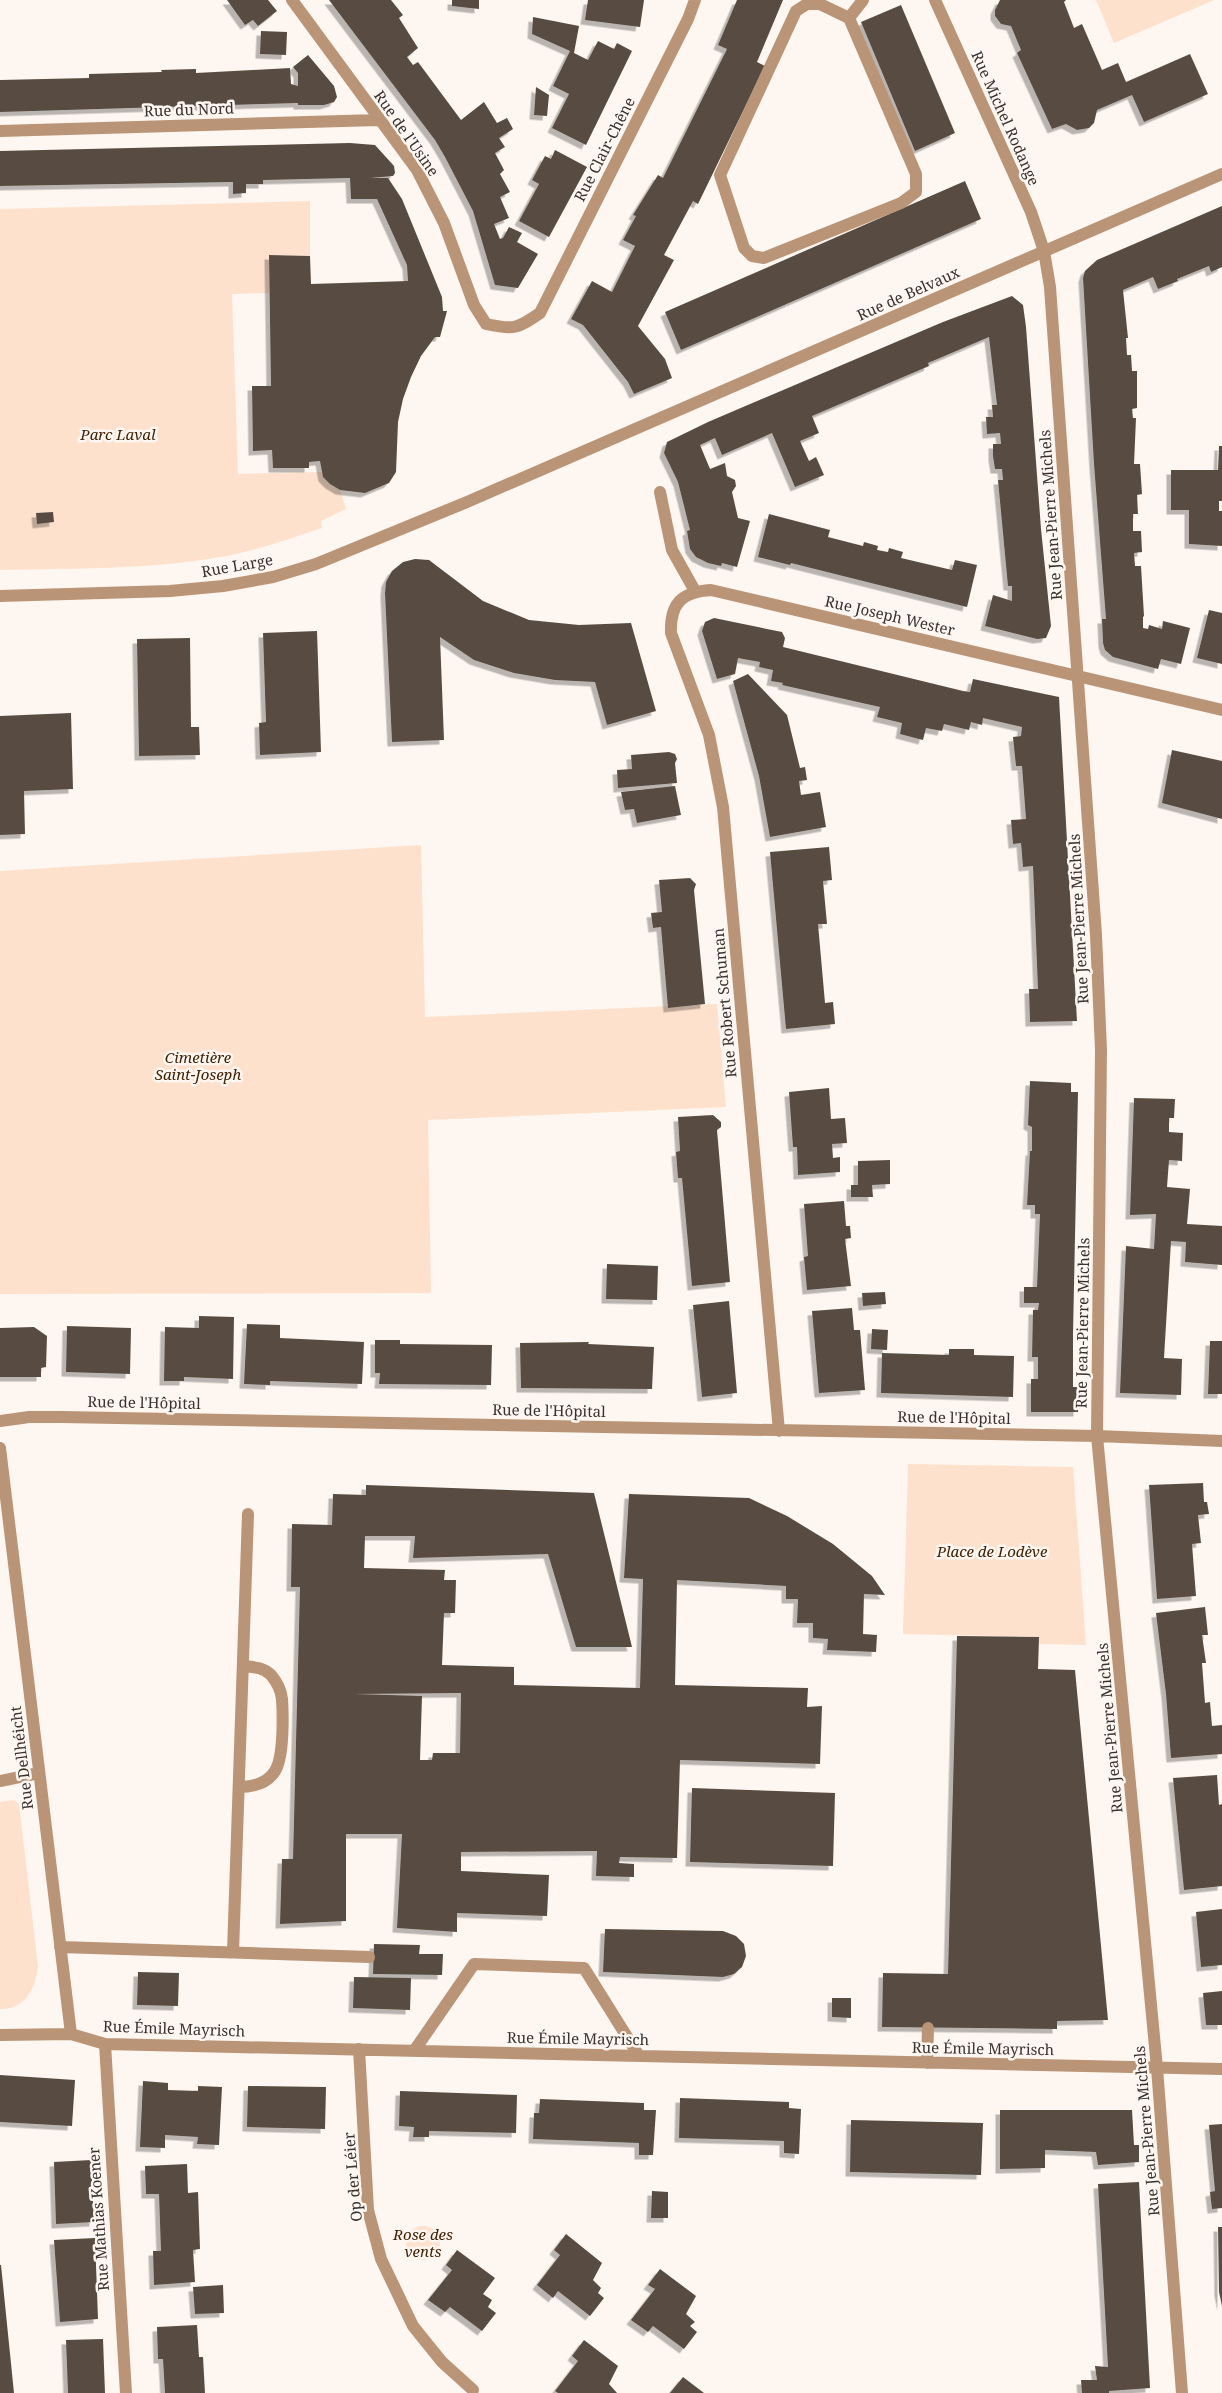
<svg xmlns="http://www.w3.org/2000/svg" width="1222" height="2393" viewBox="0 0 1222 2393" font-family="'Noto Serif',serif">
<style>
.green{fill:#fee1cc}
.building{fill:#594c42;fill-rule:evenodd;filter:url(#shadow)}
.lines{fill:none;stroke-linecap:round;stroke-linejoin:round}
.minor{stroke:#ba9476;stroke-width:12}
.labels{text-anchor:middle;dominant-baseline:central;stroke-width:5;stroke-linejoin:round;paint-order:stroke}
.street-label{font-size:15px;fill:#38322e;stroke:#fdf6f1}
.park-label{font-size:15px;font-style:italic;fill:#422102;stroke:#fdf6f1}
</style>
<defs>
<filter id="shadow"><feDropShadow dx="-4.5" dy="4.5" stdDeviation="0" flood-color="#0004"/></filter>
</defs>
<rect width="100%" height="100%" fill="#fdf6f1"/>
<path class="green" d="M 1096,0 L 1214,0 L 1114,43 Z
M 310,201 L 310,256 L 269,255 L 269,293 L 232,294 L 238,474 L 321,472 L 330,484 L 340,490 L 346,509 L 321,521 L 322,528 C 289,539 255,551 220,557 C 148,570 73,568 0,570 L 0,209 Z
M 421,845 L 425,1017 L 717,1004 L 726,1107 L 428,1120 L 431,1293 L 0,1294 L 0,871 Z
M 908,1464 L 1073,1467 L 1086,1645 L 1038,1644 L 1038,1637 L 903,1634 Z
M 14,1800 L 19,1804 L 38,1966 C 36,1988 25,2010 0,2009 L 0,1802 Z
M406 2243a17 17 0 1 1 34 0a17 17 0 1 1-34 0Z"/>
<path class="building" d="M 227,0 L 268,0 L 277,11 L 258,26 L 253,20 L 245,25 Z
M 329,0 L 391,0 L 403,15 L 399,18 L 418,48 L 407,57 L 413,65 L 418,62 L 461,120 L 484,102 L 497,123 L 507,118 L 513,129 L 499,138 L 505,147 L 495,153 L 504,170 L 500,174 L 510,192 L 500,197 L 509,218 L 494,224 L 500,239 L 503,238 L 509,227 L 522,233 L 517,242 L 538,254 L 518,288 L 495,285 L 473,211 L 445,157 L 435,140 Z
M 452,0 L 479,0 L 479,9 L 452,6 Z
M 588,0 L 644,0 L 640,27 L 585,20 Z
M 737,0 L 783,0 L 757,62 L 765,66 L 698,204 L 693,201 L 664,255 L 674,260 L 638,326 L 665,359 L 672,378 L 634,394 L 628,382 L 583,325 L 571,319 L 592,281 L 612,292 L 635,246 L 623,240 L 636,216 L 633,215 L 658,175 L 663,178 L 727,49 L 718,45 Z
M 1000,0 L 1066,0 L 1064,2 L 1074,28 L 1082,24 L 1102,70 L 1118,63 L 1126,82 L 1190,54 L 1208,94 L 1144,122 L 1132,95 L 1097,110 L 1094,123 L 1089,128 L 1077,130 L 1066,124 L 1052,129 L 1017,53 L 1021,50 L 1011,26 L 1001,24 L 995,16 L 995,10 Z
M 901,5 L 955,133 L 915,151 L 861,22 Z
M 533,17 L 579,26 L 574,53 L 588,60 L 598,41 L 614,49 L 617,43 L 632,51 L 586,145 L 552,128 L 569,94 L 553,86 L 570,51 L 532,34 Z
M 261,31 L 287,32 L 286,55 L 260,54 Z
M 308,55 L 334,86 L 337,97 L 334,102 L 324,105 L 298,105 L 298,103 L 0,112 L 0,80 L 89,78 L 89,74 L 162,72 L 161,70 L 196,69 L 196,73 L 290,68 L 291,84 L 298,86 L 298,73 L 293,67 Z
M 536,87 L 549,95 L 547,116 L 534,115 Z
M 350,143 L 375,145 L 394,166 L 395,173 L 393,176 L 370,178 L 388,178 L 402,199 L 442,297 L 443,311 L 447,311 L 440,337 L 435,337 L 421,356 L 411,377 L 403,399 L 398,422 L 396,472 L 389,483 L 365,493 L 340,490 L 330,484 L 323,477 L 320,461 L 309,462 L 309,468 L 273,468 L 272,450 L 253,451 L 252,386 L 271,386 L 269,255 L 310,256 L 311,284 L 408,281 L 407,265 L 377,199 L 351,199 L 350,178 L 263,180 L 263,184 L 246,184 L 246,193 L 233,194 L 233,182 L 0,186 L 0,151 Z
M 555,150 L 587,167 L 549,237 L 519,221 L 539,184 L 532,180 L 545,156 L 551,159 Z
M 965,181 L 981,219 L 681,350 L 665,312 Z
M 1222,206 L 1222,267 L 1211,272 L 1209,266 L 1177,279 L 1178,281 L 1158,289 L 1153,277 L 1123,290 L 1128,338 L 1126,338 L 1127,355 L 1131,355 L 1132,371 L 1137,371 L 1137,408 L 1132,409 L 1133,418 L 1136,418 L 1134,464 L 1140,464 L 1142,494 L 1137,495 L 1138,514 L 1133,514 L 1133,531 L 1141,531 L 1142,552 L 1134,553 L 1135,566 L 1141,566 L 1144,616 L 1143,617 L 1143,628 L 1148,629 L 1149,625 L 1162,629 L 1163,621 L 1190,628 L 1181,664 L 1161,659 L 1158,669 L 1113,657 L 1105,650 L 1103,643 L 1102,619 L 1106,619 L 1094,464 L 1083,278 L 1085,271 L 1097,260 Z
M 1012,296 L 1023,305 L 1026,327 L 1041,529 L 1051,626 L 1046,638 L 1037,639 L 985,626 L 993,595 L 1012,601 L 1012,586 L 1008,586 L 998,480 L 1003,480 L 1002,469 L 995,469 L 993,456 L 993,444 L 1001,444 L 1000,433 L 987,434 L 986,417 L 993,417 L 992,405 L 997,405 L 989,337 L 928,363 L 929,366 L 812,416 L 819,433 L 800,441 L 809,461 L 816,457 L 824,475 L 795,487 L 772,433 L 722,455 L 715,438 L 700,445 L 710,469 L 725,463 L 727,476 L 735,480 L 736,486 L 732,492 L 738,518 L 750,521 L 737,567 L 722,563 L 721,566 L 708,563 L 696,557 L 690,549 L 687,531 L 690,530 L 678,482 L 664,453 L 667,442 L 708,422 L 943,322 Z
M 1219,446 L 1222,446 L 1222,501 L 1219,501 L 1219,511 L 1222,511 L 1222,546 L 1189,544 L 1189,510 L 1171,510 L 1171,470 L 1218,470 Z
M 53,512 L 54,522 L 37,524 L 36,513 Z
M 769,514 L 830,530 L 828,537 L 863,546 L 864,542 L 878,546 L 877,550 L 888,552 L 889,548 L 903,552 L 901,558 L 952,570 L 955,560 L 977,565 L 967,607 L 791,563 L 790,565 L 758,557 Z
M 415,559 L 429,560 L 483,601 L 529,620 L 579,625 L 631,623 L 656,711 L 607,725 L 595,682 L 555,680 L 514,673 L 474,660 L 440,637 L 444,740 L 392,742 L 385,593 L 386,582 L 392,571 L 403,562 Z
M 1209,610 L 1222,613 L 1222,664 L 1197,658 Z
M 714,618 L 782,632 L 785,638 L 783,647 L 963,691 L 970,692 L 973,679 L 1059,697 L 1077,1021 L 1030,1022 L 1029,989 L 1038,989 L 1033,866 L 1023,867 L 1021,843 L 1013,844 L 1011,820 L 1026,819 L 1022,766 L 1016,766 L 1013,737 L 1021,736 L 1022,727 L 983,718 L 982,725 L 971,722 L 969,730 L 944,724 L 942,731 L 926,728 L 923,740 L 900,734 L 902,723 L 877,717 L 880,707 L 782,685 L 783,683 L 771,681 L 773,670 L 759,667 L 760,662 L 738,658 L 735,674 L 717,679 L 702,631 L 705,622 Z
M 317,631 L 321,752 L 260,755 L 259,723 L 266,722 L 263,633 Z
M 190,638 L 191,727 L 199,727 L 200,755 L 139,756 L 137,639 Z
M 748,674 L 787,715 L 800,768 L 805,767 L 807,780 L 799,781 L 801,795 L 820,792 L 826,827 L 770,837 L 759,776 L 733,681 Z
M 71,713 L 73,789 L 24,791 L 25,834 L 0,835 L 0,716 Z
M 1172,750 L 1222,761 L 1222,819 L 1162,803 Z
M 669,752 L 675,754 L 677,759 L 675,763 L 677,783 L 618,788 L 617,770 L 632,769 L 631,755 Z
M 675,786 L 681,815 L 637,823 L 634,809 L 625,810 L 621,792 Z
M 829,847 L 832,880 L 823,881 L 827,924 L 818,924 L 825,1003 L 833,1002 L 835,1024 L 786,1029 L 770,852 Z
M 690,878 L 696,884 L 694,890 L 705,1004 L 668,1008 L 661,927 L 653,928 L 651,913 L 662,912 L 659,880 Z
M 1030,1081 L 1071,1083 L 1071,1092 L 1078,1092 L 1073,1334 L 1073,1387 L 1078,1387 L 1078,1412 L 1031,1412 L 1031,1379 L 1038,1379 L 1038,1357 L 1032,1357 L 1033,1310 L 1038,1310 L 1039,1303 L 1024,1303 L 1024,1287 L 1037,1287 L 1040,1214 L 1035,1214 L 1035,1205 L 1027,1205 L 1030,1151 L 1032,1151 L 1032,1127 L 1028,1125 Z
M 829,1088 L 831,1119 L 845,1118 L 847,1143 L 832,1144 L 833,1158 L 840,1157 L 840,1172 L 798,1175 L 797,1147 L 793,1147 L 789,1092 Z
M 1134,1098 L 1175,1099 L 1174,1118 L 1169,1118 L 1169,1132 L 1183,1133 L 1182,1161 L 1169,1160 L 1167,1187 L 1190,1189 L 1187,1224 L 1222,1226 L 1222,1265 L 1185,1262 L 1186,1242 L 1171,1241 L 1164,1358 L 1182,1359 L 1181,1395 L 1120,1393 L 1126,1246 L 1154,1249 L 1156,1214 L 1130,1215 Z
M 713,1115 L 721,1122 L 721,1127 L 717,1130 L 730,1282 L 692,1286 L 682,1178 L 678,1178 L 676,1152 L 680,1151 L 678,1117 Z
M 890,1160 L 890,1184 L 872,1185 L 873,1197 L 851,1197 L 851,1185 L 858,1185 L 858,1161 Z
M 844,1201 L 846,1226 L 850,1226 L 851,1238 L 845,1239 L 851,1286 L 807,1290 L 804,1257 L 808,1256 L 804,1204 Z
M 607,1264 L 658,1266 L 657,1300 L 606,1299 Z
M 885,1292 L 886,1304 L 863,1306 L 862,1293 Z
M 729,1301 L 737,1393 L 702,1397 L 693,1305 Z
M 852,1308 L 854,1330 L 860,1330 L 865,1390 L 819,1393 L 812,1311 Z
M 199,1316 L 234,1317 L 233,1379 L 184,1377 L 184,1381 L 164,1381 L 165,1327 L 199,1328 Z
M 247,1324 L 280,1325 L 280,1338 L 364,1342 L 362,1384 L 270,1381 L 270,1385 L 244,1384 Z
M 67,1326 L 131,1328 L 130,1374 L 66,1372 Z
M 34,1327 L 47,1336 L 46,1367 L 41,1368 L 41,1377 L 0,1377 L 0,1328 Z
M 872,1329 L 888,1330 L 887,1350 L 871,1349 Z
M 375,1340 L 400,1340 L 400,1344 L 492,1345 L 491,1385 L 379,1384 L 380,1373 L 375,1373 Z
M 1210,1341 L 1222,1341 L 1222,1394 L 1208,1394 Z
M 589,1342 L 588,1344 L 654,1347 L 652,1389 L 521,1388 L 520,1343 Z
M 949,1349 L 974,1349 L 974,1355 L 1014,1356 L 1013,1397 L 881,1393 L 882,1353 L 949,1355 Z
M 1203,1483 L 1204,1502 L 1207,1502 L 1209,1514 L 1198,1515 L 1201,1543 L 1192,1544 L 1196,1596 L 1157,1599 L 1149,1485 Z
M 366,1485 L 594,1493 L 632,1647 L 576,1647 L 548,1554 L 413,1558 L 415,1536 L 365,1536 L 364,1568 L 445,1570 L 444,1580 L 456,1580 L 455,1613 L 444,1613 L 442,1665 L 514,1667 L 514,1685 L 640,1688 L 643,1579 L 624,1578 L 629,1494 L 749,1498 L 787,1516 L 833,1544 L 872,1576 L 885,1595 L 864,1594 L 863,1634 L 877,1635 L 876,1652 L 827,1650 L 828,1639 L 813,1638 L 813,1623 L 797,1623 L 798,1599 L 786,1599 L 786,1586 L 677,1580 L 675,1685 L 808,1688 L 807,1707 L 822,1706 L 820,1764 L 680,1760 L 677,1858 L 620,1857 L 619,1863 L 634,1864 L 634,1877 L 596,1876 L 597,1851 L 461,1852 L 461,1871 L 549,1875 L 547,1916 L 457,1913 L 457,1932 L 397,1928 L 402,1834 L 346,1834 L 346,1921 L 280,1924 L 282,1859 L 293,1859 L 300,1587 L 291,1587 L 292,1524 L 332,1525 L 333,1494 L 366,1495 ZM 461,1693 L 460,1753 L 433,1753 L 432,1760 L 420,1760 L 422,1696 L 355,1694 Z
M 1205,1607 L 1208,1635 L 1202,1635 L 1206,1663 L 1202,1663 L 1205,1703 L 1210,1702 L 1212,1726 L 1222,1725 L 1222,1754 L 1171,1758 L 1166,1694 L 1156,1613 Z
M 957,1636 L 1039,1637 L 1038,1669 L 1075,1670 L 1108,2020 L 1057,2021 L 1057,2029 L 882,2027 L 883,1973 L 948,1974 Z
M 1217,1775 L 1219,1805 L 1222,1804 L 1222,1886 L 1184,1890 L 1173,1778 Z
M 692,1788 L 835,1793 L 833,1866 L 690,1862 Z
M 1222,1909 L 1222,1965 L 1201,1967 L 1196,1912 Z
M 605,1929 L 723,1931 L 736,1936 L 744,1944 L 746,1956 L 742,1967 L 734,1974 L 723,1977 L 603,1972 Z
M 374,1944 L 420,1945 L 419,1954 L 443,1954 L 442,1975 L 373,1974 Z
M 138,1972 L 179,1973 L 178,2006 L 137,2005 Z
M 354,1977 L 411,1978 L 410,2010 L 353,2008 Z
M 1222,1991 L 1222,2025 L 1206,2025 L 1203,1993 Z
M 832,1998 L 851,1998 L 851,2018 L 832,2017 Z
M 0,2075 L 75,2080 L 72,2126 L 0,2122 Z
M 143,2081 L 168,2083 L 168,2090 L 198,2091 L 198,2086 L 222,2087 L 219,2145 L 197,2144 L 198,2137 L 165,2135 L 165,2148 L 140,2147 Z
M 248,2086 L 326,2087 L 325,2129 L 247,2127 Z
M 400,2091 L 517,2095 L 516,2133 L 429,2131 L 429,2137 L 413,2137 L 414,2127 L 399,2126 Z
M 680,2098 L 789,2102 L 789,2108 L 801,2109 L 799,2154 L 784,2153 L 784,2141 L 679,2138 Z
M 540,2099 L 644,2103 L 644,2110 L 656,2110 L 653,2155 L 639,2155 L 639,2143 L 533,2139 L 534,2113 L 539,2113 Z
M 1000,2110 L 1132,2110 L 1134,2145 L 1139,2145 L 1139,2162 L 1098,2165 L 1096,2152 L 1045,2150 L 1045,2168 L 1000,2169 Z
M 851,2120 L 983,2123 L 981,2175 L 850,2172 Z
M 1222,2124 L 1222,2208 L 1212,2209 L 1210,2192 L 1215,2191 L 1209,2125 Z
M 91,2160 L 94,2222 L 56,2224 L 54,2162 Z
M 187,2164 L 188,2193 L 198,2192 L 200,2249 L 193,2250 L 195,2282 L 154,2285 L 153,2251 L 161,2251 L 159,2194 L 146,2194 L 145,2166 Z
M 1139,2182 L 1150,2388 L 1109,2391 L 1109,2393 L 1082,2393 L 1081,2380 L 1097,2380 L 1095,2366 L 1108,2367 L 1098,2184 Z
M 652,2191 L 668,2192 L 668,2218 L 651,2218 Z
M 1218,2227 L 1222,2227 L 1222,2306 L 1219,2292 Z
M 566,2234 L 602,2263 L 593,2280 L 601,2288 L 598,2293 L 604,2298 L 590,2316 L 558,2291 L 553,2298 L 537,2285 L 560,2255 L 554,2250 Z
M 95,2238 L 98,2319 L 60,2322 L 54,2240 Z
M 457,2250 L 495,2278 L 483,2294 L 492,2300 L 488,2307 L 496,2313 L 482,2331 L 450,2307 L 445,2312 L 428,2300 L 452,2270 L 446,2265 Z
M 0,2265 L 1,2265 L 14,2393 L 0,2393 Z
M 660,2269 L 696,2296 L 686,2314 L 695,2322 L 690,2326 L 697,2332 L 684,2349 L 653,2326 L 648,2332 L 631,2320 L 655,2289 L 648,2285 Z
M 223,2285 L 224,2313 L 195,2314 L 193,2287 Z
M 197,2325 L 199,2357 L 203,2357 L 205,2393 L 165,2393 L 163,2359 L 158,2359 L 157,2327 Z
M 103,2339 L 105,2393 L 68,2393 L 66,2340 Z
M 584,2340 L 618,2366 L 609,2384 L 617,2393 L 558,2393 L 555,2391 L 578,2361 L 572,2356 Z
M 683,2377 L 704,2393 L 670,2393 Z"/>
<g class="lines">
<path class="minor" d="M 292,0 L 417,170 L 444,223 L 474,305 L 486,324 C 514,330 517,329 540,313 L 688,19 L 695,0
M 935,0 L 1031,212 L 1044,251 L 1050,287 L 1096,935 L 1101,1050 L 1097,1436 L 1157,2068 L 1182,2393
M 807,4 L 820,4 L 849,18 L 916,174 L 916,192 L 901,203 L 764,258 L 752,256 L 744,248 L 720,175 L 796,11 Z
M 849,18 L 863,0
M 0,131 L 378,120
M 660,492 L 672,550 L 695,591
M 0,596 L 170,591 L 223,586 L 273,577 L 316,564 L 467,502 L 1222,174
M 0,1421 L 29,1417 L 61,1417 L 1097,1436 L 1222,1441
M 779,1431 L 723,807 L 709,735 L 671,633 C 670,604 681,592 711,590 L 1222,710
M 0,1448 L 71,2034
M 0,1781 L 39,1773
M 239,1787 C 253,1787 267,1784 275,1771 C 284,1757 283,1715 282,1699 C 281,1690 277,1682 271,1675 C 263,1667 253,1667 243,1666
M 60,1947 L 369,1957
M 233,1952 L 248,1514
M 0,2035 L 71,2034 L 105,2044 L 1222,2069
M 105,2044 L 126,2393
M 359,2049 L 368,2210 L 381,2259 L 413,2326 L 442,2362 L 473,2390
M 414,2051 L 474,1964 L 584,1968 L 639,2056
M 927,2063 L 928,2028"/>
</g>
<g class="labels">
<g class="street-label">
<text transform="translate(189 109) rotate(-2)">Rue du Nord</text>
<text transform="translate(1006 118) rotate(66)">Rue Michel Rodange</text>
<text transform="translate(407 133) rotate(55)">Rue de l'Usine</text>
<text transform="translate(604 149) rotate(-63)">Rue Clair-Chêne</text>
<text transform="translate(908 293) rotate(-24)">Rue de Belvaux</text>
<text transform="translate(1050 515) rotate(-94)">Rue Jean-Pierre Michels</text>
<text transform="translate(237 565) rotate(-10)">Rue Large</text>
<text transform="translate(890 615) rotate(13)">Rue Joseph Wester</text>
<text transform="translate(1078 919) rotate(-93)">Rue Jean-Pierre Michels</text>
<text transform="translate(724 1003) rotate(-95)">Rue Robert Schuman</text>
<text transform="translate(1082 1323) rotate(-89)">Rue Jean-Pierre Michels</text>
<text transform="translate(144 1402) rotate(1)">Rue de l'Hôpital</text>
<text transform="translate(549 1410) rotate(1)">Rue de l'Hôpital</text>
<text transform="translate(954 1417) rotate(1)">Rue de l'Hôpital</text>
<text transform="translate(1109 1728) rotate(-95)">Rue Jean-Pierre Michels</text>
<text transform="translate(21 1758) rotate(-97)">Rue Dellhéicht</text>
<text transform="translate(174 2028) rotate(2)">Rue Émile Mayrisch</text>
<text transform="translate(578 2038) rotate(1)">Rue Émile Mayrisch</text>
<text transform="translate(983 2048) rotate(1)">Rue Émile Mayrisch</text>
<text transform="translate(1146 2131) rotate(-95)">Rue Jean-Pierre Michels</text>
<text transform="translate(352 2177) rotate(-95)">Op der Léier</text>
<text transform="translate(98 2219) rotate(-94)">Rue Mathias Koener</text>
</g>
<g class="park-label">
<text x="118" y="434">Parc Laval</text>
<text x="198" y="1057">Cimetière<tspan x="198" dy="17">Saint-Joseph</tspan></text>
<text x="992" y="1551">Place de Lodève</text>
<text x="423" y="2234">Rose des<tspan x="423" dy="17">vents</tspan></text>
</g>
</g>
</svg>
